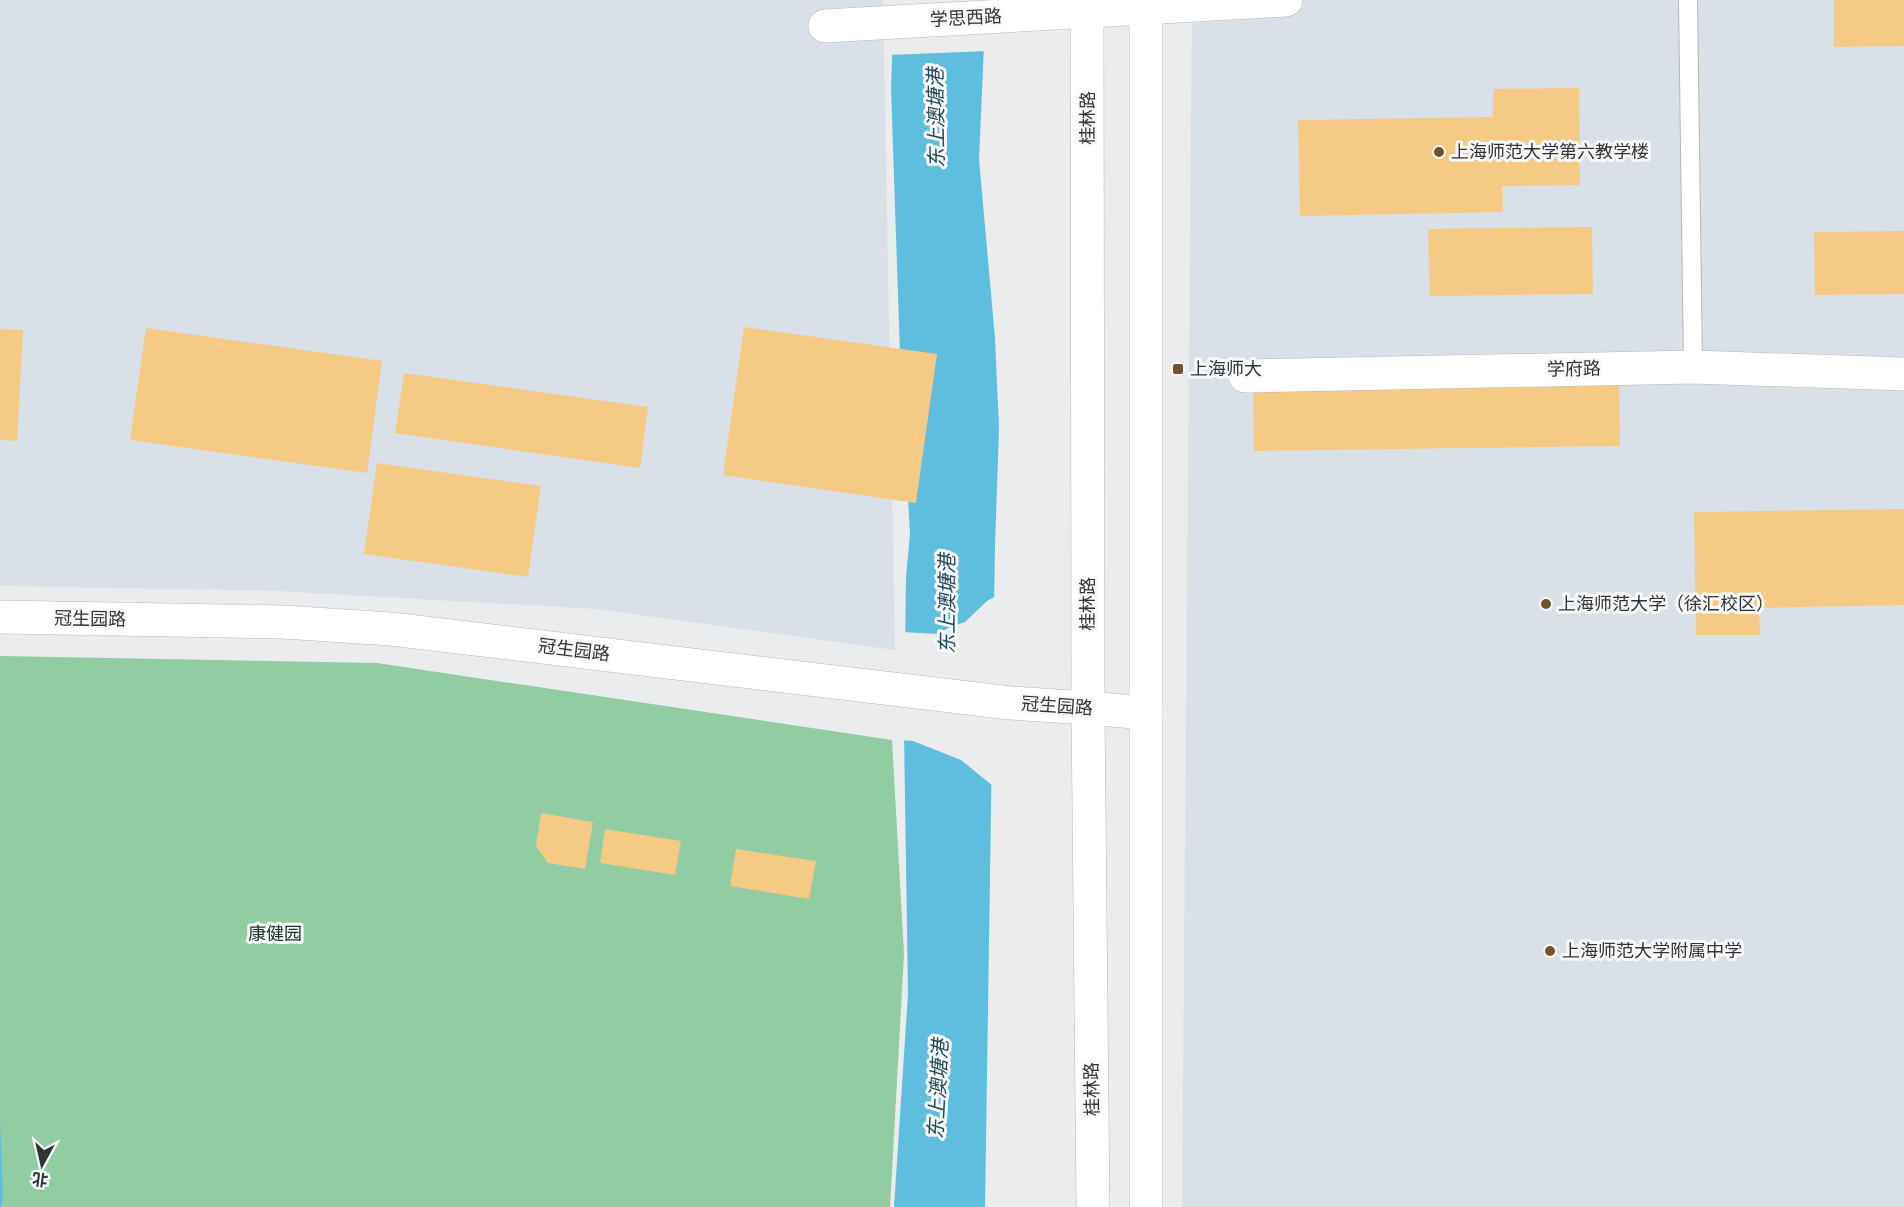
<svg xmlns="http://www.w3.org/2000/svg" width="1904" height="1207" viewBox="0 0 1904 1207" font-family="'DM Sans','Noto Sans SC',sans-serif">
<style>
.built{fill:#dae0e7}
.green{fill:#91cca3}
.water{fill:#5fbdde}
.pier{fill:#eaeced}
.building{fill:#f5ca84}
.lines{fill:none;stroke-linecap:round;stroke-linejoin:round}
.service-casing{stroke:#b6b7b9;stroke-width:20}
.minor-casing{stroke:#b6b7b9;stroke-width:34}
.tertiary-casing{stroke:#b6b7b9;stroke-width:34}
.secondary-casing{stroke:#b6b7b9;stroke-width:34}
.service{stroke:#fff;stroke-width:18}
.minor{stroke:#fff;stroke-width:33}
.tertiary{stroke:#fff;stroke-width:33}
.secondary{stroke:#fff;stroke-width:33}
.poi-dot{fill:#74522a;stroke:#f8f9fb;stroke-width:2}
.labels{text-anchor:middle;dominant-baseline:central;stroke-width:6;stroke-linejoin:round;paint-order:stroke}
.street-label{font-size:18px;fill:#323333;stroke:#f8f9fb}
.poi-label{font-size:18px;fill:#323333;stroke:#f8f9fb;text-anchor:start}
.park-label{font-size:18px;fill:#143320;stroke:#f8f9fb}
.water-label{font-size:20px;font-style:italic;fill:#204a58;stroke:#f8f9fb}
</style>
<rect width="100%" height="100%" fill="#eaeced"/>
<path class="built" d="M 0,0 L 883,0 L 895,650 L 596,609 L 278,591 L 0,586 Z
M 1192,0 L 1904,0 L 1904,1207 L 1182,1207 Z"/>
<path class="green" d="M 0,656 L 377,663 L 892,740 L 904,954 L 890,1207 L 0,1207 Z"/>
<path class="water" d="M 894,0 L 986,0 L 979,159 L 995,338 L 999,429 L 995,545 L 985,1207 L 894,1207 L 908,994 L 904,732 L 906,577 L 910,534 L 900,354 L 891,88 Z
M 0,1118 L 3,1199 L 1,1207 L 0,1207 Z"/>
<path class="pier" d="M 891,0 L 987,0 L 987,51 L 889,55 Z
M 998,595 L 996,794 L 993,786 L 961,760 L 913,741 L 901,740 L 901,733 L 903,632 L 938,634 L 948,628 L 965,622 L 987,601 Z"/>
<path class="building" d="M 1834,0 L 1904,0 L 1904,46 L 1834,47 Z
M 1579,88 L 1580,185 L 1502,186 L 1503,212 L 1300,216 L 1298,120 L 1493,117 L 1493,89 Z
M 1592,227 L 1593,294 L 1430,296 L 1428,229 Z
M 1904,231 L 1904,294 L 1815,295 L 1814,232 Z
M 744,327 L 937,354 L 916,503 L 723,475 Z
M 146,328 L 382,361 L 367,473 L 130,440 Z
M 0,329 L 23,330 L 17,441 L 0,440 Z
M 404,373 L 648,407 L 640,468 L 395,433 Z
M 1619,376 L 1620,446 L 1254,451 L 1253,382 Z
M 377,463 L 541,486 L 528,577 L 364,554 Z
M 1904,509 L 1904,605 L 1759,608 L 1760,635 L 1696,635 L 1694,512 Z
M 541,813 L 593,822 L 585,869 L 548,863 L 536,846 Z
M 605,829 L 681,841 L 675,875 L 600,863 Z
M 736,849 L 816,861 L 809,899 L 730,886 Z"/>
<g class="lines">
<defs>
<path id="service" d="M 1688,0 L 1693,367"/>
<path id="minor" d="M 825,26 L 1286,0
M 1245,376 L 1693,367 L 1904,374"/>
<path id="tertiary" d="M 0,617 L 283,622 L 391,629 L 1010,703 L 1088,708 L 1146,713"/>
<path id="secondary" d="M 1087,0 L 1088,708 L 1093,1207
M 1146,0 L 1146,1207"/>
</defs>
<use href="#service" class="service-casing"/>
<use href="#minor" class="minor-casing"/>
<use href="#tertiary" class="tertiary-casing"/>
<use href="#secondary" class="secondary-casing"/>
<use href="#service" class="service"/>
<use href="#minor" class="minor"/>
<use href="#tertiary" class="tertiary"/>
<use href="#secondary" class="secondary"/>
</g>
<g class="poi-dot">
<circle cx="1439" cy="152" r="6"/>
<rect x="1172" y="363" width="12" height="12" rx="3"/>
<circle cx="1546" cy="604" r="6"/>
<circle cx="1550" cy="951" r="6"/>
</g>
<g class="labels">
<g class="street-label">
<text transform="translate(966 18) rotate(-3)">学思西路</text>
<text transform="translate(1088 118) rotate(-90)">桂林路</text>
<text transform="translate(1574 369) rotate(-1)">学府路</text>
<text transform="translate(1088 604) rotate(-90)">桂林路</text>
<text transform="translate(90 619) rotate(1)">冠生园路</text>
<text transform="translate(574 650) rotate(7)">冠生园路</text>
<text transform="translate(1057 706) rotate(4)">冠生园路</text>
<text transform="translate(1092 1089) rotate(-91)">桂林路</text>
</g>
<g class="poi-label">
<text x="1451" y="152">上海师范大学第六教学楼</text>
<text x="1190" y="369">上海师大</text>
<text x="1558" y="604">上海师范大学（徐汇校区）</text>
<text x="1562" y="951">上海师范大学附属中学</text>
</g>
<g class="park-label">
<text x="275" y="934">康健园</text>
</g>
<g class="water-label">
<text transform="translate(936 118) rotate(-91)">东上澳塘港</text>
<text transform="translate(947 604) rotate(-90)">东上澳塘港</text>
<text transform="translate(938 1089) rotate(-87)">东上澳塘港</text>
</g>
</g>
<g transform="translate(42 1165) rotate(188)" stroke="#f8f9fb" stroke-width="4.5" paint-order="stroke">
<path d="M0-4.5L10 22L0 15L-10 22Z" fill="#323333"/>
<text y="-9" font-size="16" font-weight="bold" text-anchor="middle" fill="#323333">北</text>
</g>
</svg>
